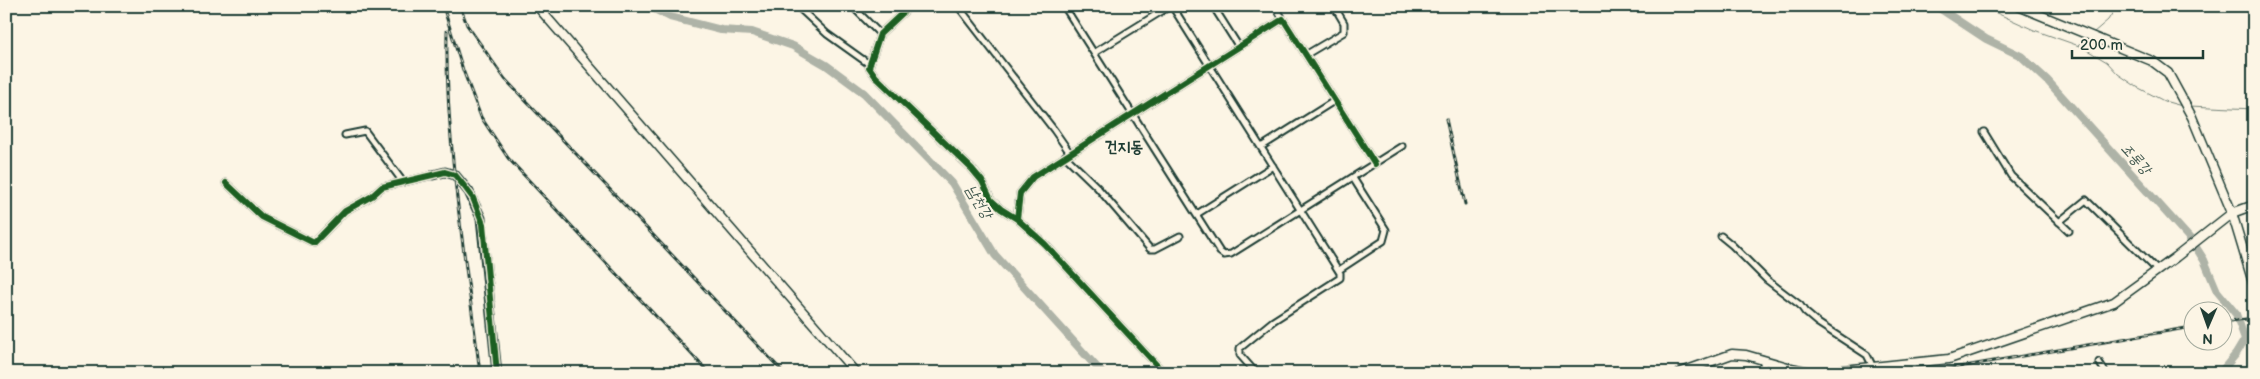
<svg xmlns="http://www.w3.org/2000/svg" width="2260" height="379" viewBox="0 0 2260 379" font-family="'Balsamiq Sans','Poor Story',sans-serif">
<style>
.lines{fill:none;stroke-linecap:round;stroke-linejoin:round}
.stream{stroke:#758479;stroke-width:1}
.river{stroke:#aeb3a7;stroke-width:8}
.street-casing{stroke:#1f3d34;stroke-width:9}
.secondary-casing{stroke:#1f3d34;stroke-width:11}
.primary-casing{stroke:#1f3d34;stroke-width:11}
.street{stroke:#fcf5e5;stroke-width:5}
.secondary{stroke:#fcf5e5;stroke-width:7}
.primary{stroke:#fcf5e5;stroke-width:8}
.rail-casing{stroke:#1f3d34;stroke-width:3}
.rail{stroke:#fcf5e5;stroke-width:1;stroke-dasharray:4;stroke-linecap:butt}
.cycleway-casing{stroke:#fcf5e5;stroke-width:9}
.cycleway{stroke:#1b5e20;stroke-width:6}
.labels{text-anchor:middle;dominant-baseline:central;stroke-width:4;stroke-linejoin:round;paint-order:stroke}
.water-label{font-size:15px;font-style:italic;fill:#435a51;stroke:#fcf5e5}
.quarter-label{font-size:16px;font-weight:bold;fill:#1f3d34;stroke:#fcf5e5}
</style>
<rect width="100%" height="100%" fill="#fcf5e5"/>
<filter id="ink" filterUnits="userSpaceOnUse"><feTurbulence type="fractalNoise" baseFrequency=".02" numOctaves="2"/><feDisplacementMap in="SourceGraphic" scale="10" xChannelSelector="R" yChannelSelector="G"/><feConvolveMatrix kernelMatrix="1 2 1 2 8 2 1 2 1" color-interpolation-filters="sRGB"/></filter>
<g filter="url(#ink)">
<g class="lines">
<path class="stream" d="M 1981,6 L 2034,30 L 2082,47 L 2107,62 L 2118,74 L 2137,87 L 2164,101 L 2182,106
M 2093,33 L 2108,20 L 2117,6
M 2078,45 L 2085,38
M 2189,106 L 2254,109"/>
<path class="river" d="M 648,6 L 670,17 L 721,30 L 752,32 L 793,46 L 826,65 L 864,93 L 952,183 L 995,255 L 1102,373
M 1936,6 L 1986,39 L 2021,56 L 2047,80 L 2192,241 L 2204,260 L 2217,291 L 2236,314 L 2245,339 L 2236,354 L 2220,373"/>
<defs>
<path id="street" d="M 797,6 L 827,34 L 869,64
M 852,6 L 880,34
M 910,6 L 880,34 L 869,67 L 876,77 L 972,169 L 982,181 L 991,200 L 1001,209 L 1017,219
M 958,6 L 1054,130 L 1070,153
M 1064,6 L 1220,252 L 1224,255 L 1231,254 L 1402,146
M 1172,6 L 1340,273 L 1340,278 L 1273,321 L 1240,348 L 1240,355 L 1256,373
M 1213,6 L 1239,47
M 1275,6 L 1283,19
M 1094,53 L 1170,6
M 1307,54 L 1344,32 L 1344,23 L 1334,6
M 1984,132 L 2011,176 L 2069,231
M 345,135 L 365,131 L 403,182
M 1261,147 L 1334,101
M 1065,156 L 1097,187 L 1150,249 L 1155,249 L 1180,236
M 226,183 L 262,217 L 314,243 L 345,211 L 372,196 L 382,187 L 433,175
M 1197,214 L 1273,166
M 2059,222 L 2086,200 L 2158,271
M 1721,236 L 1732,245 L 1767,280 L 1800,305 L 1805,312 L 1818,323 L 1867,355 L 1871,363 L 1871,368
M 1339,270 L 1383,241 L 1386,230 L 1353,178
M 1762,359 L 1765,373
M 2099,362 L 2106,373
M 1164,373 L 1045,244 L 1017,219 L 1020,193 L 1033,177 L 1283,19 L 1375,164"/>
<path id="secondary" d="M 433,175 L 445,172 L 455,175 L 469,192 L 481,218 L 497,373"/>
<path id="primary" d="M 537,6 L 856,373
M 2018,6 L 2152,61 L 2168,73 L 2192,117 L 2232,213 L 2254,286
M 1679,373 L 1732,354 L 1746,355 L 1791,368 L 1815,373 L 1949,359 L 2114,302 L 2176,257 L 2232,213 L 2254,205"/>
</defs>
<use href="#street" class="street-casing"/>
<use href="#secondary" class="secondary-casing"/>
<use href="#primary" class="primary-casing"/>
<use href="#street" class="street"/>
<use href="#secondary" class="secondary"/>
<use href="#primary" class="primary"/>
<defs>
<path id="rail" d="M 443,6 L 463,70 L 481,117 L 508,158 L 709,373
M 460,6 L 467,25 L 505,79 L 784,373
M 447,31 C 445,146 466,259 480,373
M 1446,119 L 1465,204
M 2222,322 L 2254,318
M 1924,373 L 2192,327"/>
</defs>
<use href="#rail" class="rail-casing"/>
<use href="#rail" class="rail"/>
<defs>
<path id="cycleway" d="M 910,6 L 880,34 L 869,67 L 876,77 L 972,169 L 982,181 L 991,200 L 1001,209 L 1017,219
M 226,183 L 262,217 L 314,243 L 345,211 L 372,196 L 382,187 L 445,172 L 455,175 L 464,186 L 473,198 L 483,224 L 497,373
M 1164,373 L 1045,244 L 1017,219 L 1020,193 L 1033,177 L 1283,19 L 1375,164"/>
</defs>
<use href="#cycleway" class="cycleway-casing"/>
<use href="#cycleway" class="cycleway"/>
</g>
</g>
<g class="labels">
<g class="water-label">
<text transform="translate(2136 159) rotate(48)">조롱강</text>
<text transform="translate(979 202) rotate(59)">남천강</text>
</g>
<g class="quarter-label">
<text x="1124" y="147">건지동</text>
</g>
</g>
<rect width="2260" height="379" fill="none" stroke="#fcf5e5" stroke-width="25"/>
<rect x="12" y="12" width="2235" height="354" fill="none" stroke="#1f3d34" stroke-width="2" filter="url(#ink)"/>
<g transform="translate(2208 326) rotate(182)"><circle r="24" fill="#fcf5e5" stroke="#a4ab9e"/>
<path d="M0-4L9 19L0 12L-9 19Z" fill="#1f3d34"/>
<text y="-8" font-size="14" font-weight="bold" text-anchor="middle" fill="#1f3d34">N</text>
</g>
<path d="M2072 50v8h131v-8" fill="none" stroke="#1f3d34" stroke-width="2.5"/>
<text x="2080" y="50" font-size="15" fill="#1f3d34" stroke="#fcf5e5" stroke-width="4" paint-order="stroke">200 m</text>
</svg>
